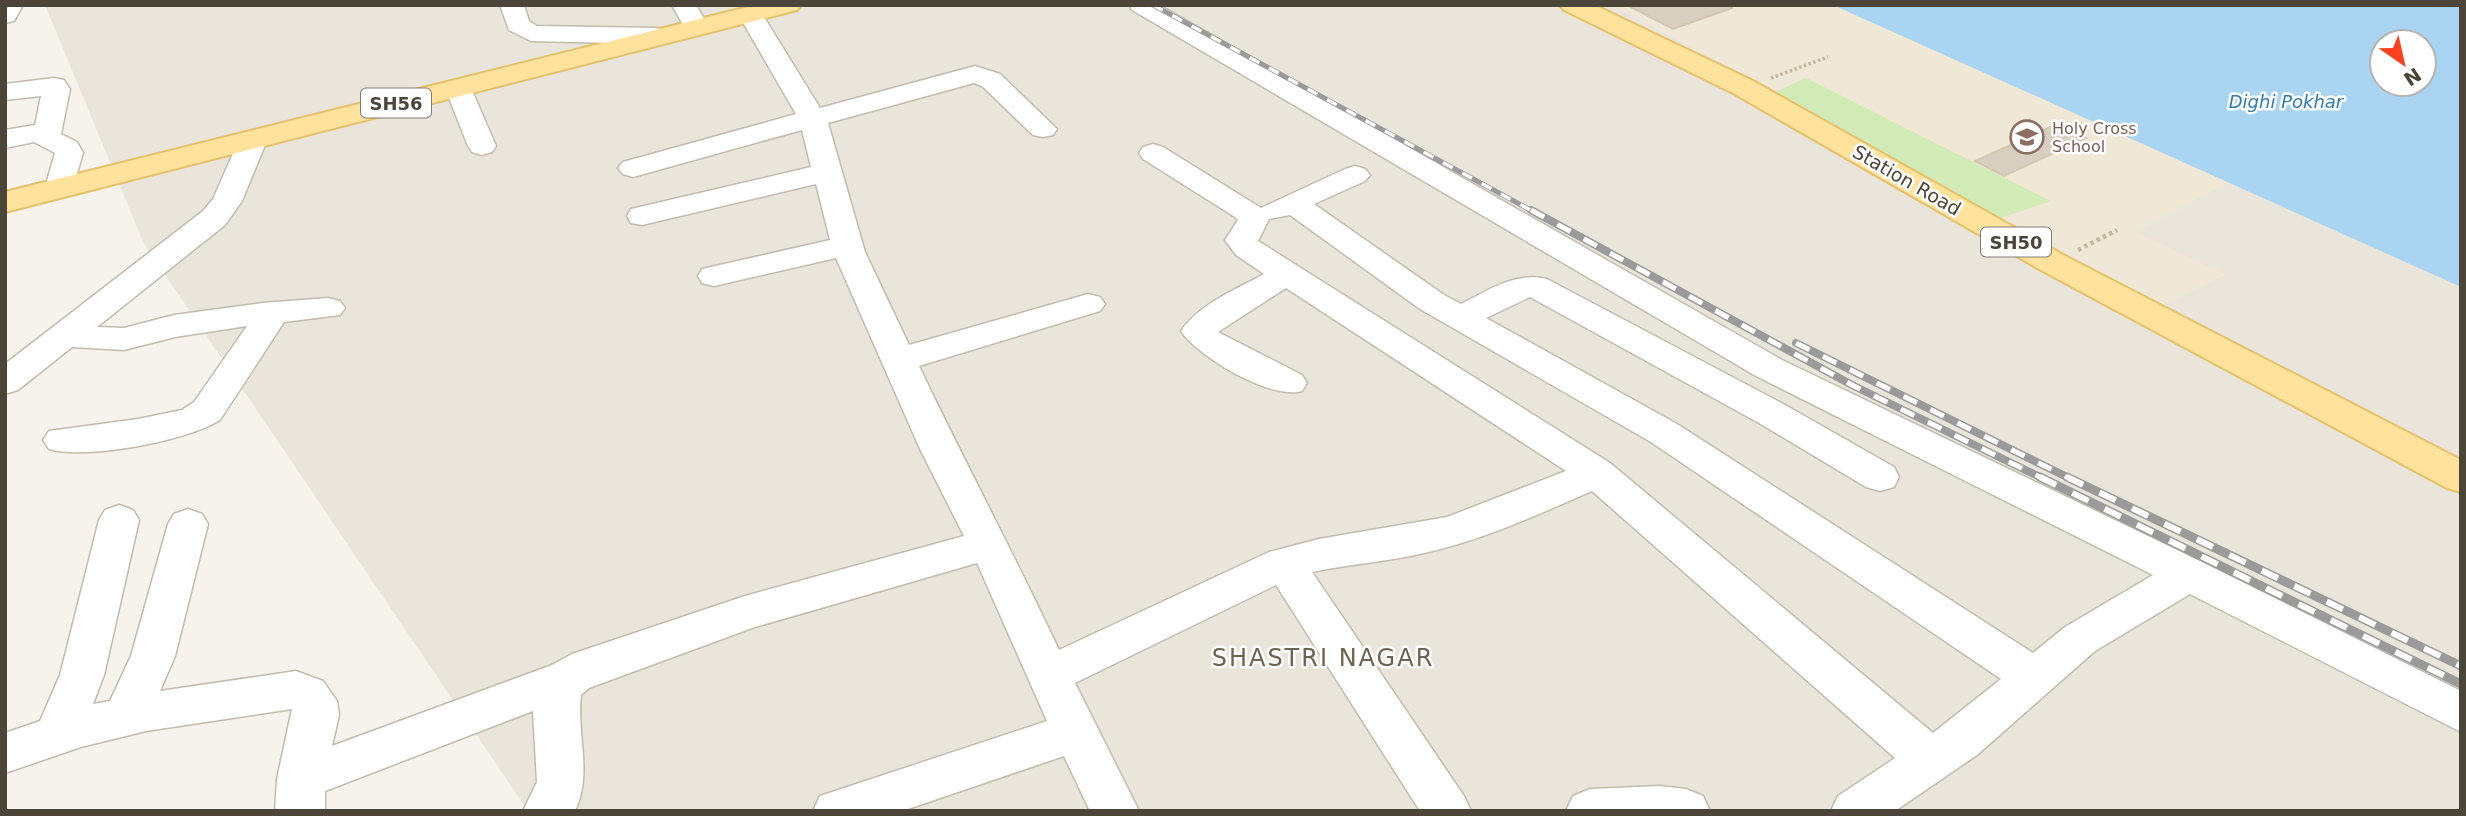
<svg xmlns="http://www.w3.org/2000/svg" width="2466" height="816" viewBox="0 0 2466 816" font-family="'DejaVu Sans',sans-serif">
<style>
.residential{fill:#eae5da;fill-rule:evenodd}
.education{fill:#efe8d6}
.green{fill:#d2eab5}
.water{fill:#a9d4f2;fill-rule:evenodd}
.building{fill:#d8cfc1;stroke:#d3c7b4;stroke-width:2}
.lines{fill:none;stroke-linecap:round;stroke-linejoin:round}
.minor-casing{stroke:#c2bbae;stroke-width:3}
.major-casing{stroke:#e6c16a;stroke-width:4}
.path-far1{stroke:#c4b79f;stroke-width:3.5;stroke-dasharray:2.5 2.5;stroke-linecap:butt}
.path{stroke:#c4b79f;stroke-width:4.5;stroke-dasharray:3.5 3.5;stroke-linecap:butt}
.minor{fill:#fff;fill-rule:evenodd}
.major{fill:#ffe39c;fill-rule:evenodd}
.rail-far2-casing{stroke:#9a9a9a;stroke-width:5}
.rail-far1-casing{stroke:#9a9a9a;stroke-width:8}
.rail-casing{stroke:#9a9a9a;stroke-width:9}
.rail-far2{stroke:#fff;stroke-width:3.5;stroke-dasharray:11;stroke-linecap:butt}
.rail-far1{stroke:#fff;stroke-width:5;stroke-dasharray:15;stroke-linecap:butt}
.rail{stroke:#fff;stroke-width:6;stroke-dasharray:18;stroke-linecap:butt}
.labels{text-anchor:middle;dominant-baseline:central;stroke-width:5;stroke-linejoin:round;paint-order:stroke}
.far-education-label{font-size:16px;fill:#785e54;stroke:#fff;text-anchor:start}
.far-water-label{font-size:18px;font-style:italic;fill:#2e7ab2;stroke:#fff}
.shield{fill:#fff;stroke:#817c74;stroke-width:2}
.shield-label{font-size:18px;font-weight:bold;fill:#4b4439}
.street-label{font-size:19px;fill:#4b4439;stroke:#fff}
.near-neighbourhood-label{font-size:24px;letter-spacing:2px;fill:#6e6250;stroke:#fff}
</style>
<rect width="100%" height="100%" fill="#f6f3ec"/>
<path class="residential" d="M 45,5 L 2461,5 L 2461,811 L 528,811 L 143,242 ZM 2382,42 L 2424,42 L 2424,84 L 2382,84 Z"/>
<path class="education" d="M 1621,5 L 1833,5 L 2231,182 L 2135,231 L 2226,275 L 2160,306 L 2062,258 L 1998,219 L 2049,201 L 1806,78 L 1775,92 L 1616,7 Z"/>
<path class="green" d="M 1806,78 L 2051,201 L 1998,219 L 1775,92 Z"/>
<path class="water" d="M 1833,5 L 2461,5 L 2461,287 ZM 2382,42 L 2424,42 L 2424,84 L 2382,84 Z"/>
<path class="building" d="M 1627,5 L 1732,5 L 1732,8 L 1673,29 Z
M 2057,124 L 2086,138 L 2004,176 L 1975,161 Z"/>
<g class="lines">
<defs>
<path id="minor" d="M 5,5 L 23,5 L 14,21 L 5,23 Z
M 500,5 L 524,5 L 529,21 L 537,26 L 657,28 L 666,31 L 670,36 L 666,41 L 657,44 L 531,41 L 509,30 Z
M 672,5 L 696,5 L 709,27 L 705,32 L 687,32 Z
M 1129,5 L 1159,5 L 1782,360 L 2204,563 L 2461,691 L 2461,732 L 2190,594 L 2095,651 L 1977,755 L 1895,811 L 1831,811 L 1838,796 L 1895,758 L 1592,491 C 1537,515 1483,540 1424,553 C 1387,562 1349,564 1312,572 L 1464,796 L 1471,811 L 1420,811 L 1276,585 L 1075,683 L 1139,811 L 1090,811 L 1064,756 L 902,811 L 813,811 L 820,796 L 1047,721 L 977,563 L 752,628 L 589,688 L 581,695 C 576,735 593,772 575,811 L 523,811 L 537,782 L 533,711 L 325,791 L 325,811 L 275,811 L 277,779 L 292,709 L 146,731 L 81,747 L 5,773 L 5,733 L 40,721 L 60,675 L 99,520 L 105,510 L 119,505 L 133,510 L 139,520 L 104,675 L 93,704 L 110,701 L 131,656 L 168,524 L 174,514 L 188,509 L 202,514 L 208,524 L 175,656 L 160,691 L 296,671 L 323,681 L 337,701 L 339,715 L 332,746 L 552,665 L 572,654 L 745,596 L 964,536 L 920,449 L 836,258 L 714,286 L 702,283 L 698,276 L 702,269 L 830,240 L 816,184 L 642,225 L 631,223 L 627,216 L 631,209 L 811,167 L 802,130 L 633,177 L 623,174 L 618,168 L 623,162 L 796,114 L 738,14 L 741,9 L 759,9 L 820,108 L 975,66 L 1000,74 L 1057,129 L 1053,135 L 1043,137 L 1033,135 L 982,86 L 974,83 L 828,123 L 865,252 L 909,345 L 1088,294 L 1100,297 L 1105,304 L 1100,311 L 919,366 C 964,461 1014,554 1059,650 L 1269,552 L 1319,539 L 1447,517 L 1566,471 L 1286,288 L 1218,332 L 1302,375 L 1307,383 L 1302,391 C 1271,400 1198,357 1181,331 C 1199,304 1237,289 1264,274 L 1236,255 L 1225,240 L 1238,220 L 1235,217 L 1143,159 L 1139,153 L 1143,147 L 1153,144 L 1163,147 L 1261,208 L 1345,169 L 1355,166 L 1365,169 L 1370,175 L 1365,181 L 1314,204 L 1444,295 L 1461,304 C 1487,291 1516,271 1547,279 L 1785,405 L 1894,467 L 1899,477 L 1894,487 L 1880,491 L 1866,487 L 1759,423 L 1530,297 L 1486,318 L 1677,424 L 2033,653 L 2065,627 L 2153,575 L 1756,376 L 1132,10 ZM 1290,215 L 1420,309 L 1651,442 L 2001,679 L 1933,733 L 1610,463 L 1258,241 L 1269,219 Z
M 54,78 L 64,80 L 70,89 L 61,134 L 77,142 L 83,153 L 71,194 L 60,197 L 49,194 L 45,188 L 55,153 L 34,142 L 5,148 L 5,130 L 35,125 L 41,96 L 5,100 L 5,84 Z
M 458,80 L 468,82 L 471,88 L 496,146 L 492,152 L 482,155 L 472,152 L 468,146 L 445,88 L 448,82 Z
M 253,131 L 263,134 L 267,140 L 242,201 L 225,225 L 97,327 L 124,328 L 174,315 L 263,303 L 328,298 L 340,301 L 345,308 L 340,315 L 284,322 L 220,420 C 187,441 86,460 49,449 L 43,440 L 49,431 L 138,419 L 182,410 L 194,402 L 247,326 L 175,337 L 124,350 L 72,347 L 18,390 L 5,394 L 5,364 L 203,211 L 213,199 L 239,140 L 243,134 Z
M 1660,786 L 1686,789 L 1703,796 L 1710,811 L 1566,811 L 1573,796 L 1590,789 Z"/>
<path id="major" d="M 756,5 L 801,5 L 797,10 L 5,212 L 5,192 Z
M 1560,5 L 1594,5 L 1753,81 L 2065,256 L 2461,460 L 2461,492 L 2447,488 L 2041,270 L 1733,93 L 1564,10 Z"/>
</defs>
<use href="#minor" class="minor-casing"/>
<use href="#major" class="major-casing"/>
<path class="path-far1" d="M 1771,78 L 1828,57"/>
<path class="path" d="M 2078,250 L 2117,230"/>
<use href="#minor" class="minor"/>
<use href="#major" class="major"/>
<defs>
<path id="rail-far2" d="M 1153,5 L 1534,212"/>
<path id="rail-far1" d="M 1531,210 L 1852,385 L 2044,479
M 1796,343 L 2071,479"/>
<path id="rail" d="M 2040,477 L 2461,684
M 2067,477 L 2461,666"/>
</defs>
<use href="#rail-far2" class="rail-far2-casing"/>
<use href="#rail-far1" class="rail-far1-casing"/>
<use href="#rail" class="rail-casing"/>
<use href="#rail-far2" class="rail-far2"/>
<use href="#rail-far1" class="rail-far1"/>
<use href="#rail" class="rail"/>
</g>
<defs>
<symbol id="school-ring" viewBox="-11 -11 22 22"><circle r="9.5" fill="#fff" stroke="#8d6e63" stroke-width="1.5"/><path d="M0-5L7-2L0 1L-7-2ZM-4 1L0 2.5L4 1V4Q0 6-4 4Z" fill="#8d6e63"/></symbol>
</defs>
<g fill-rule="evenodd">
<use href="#school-ring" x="2008" y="118" width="38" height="38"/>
</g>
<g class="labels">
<g class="far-education-label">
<text x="2052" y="128">Holy Cross<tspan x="2052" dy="18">School</tspan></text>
</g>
<g class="far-water-label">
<text x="2286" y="101">Dighi Pokhar</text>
</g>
<g class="shield">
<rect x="361" y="88.5" width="70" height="29" rx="5"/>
<rect x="1981" y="227.5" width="70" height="29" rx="5"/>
</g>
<g class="shield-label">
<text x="396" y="103">SH56</text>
<text x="2016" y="242">SH50</text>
</g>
<g class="street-label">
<text transform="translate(1907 180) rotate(30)">Station Road</text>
</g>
<g class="near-neighbourhood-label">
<text x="1323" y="658">SHASTRI NAGAR</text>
</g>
</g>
<rect width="2466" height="816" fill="none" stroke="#4b4439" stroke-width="14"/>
<g transform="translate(2403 63) rotate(146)"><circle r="33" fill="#ffffff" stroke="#b7b4b0" stroke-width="2"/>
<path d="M0-5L12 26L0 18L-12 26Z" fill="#fc3f1d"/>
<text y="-10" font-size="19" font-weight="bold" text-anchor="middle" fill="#4b4439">N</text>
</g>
</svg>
